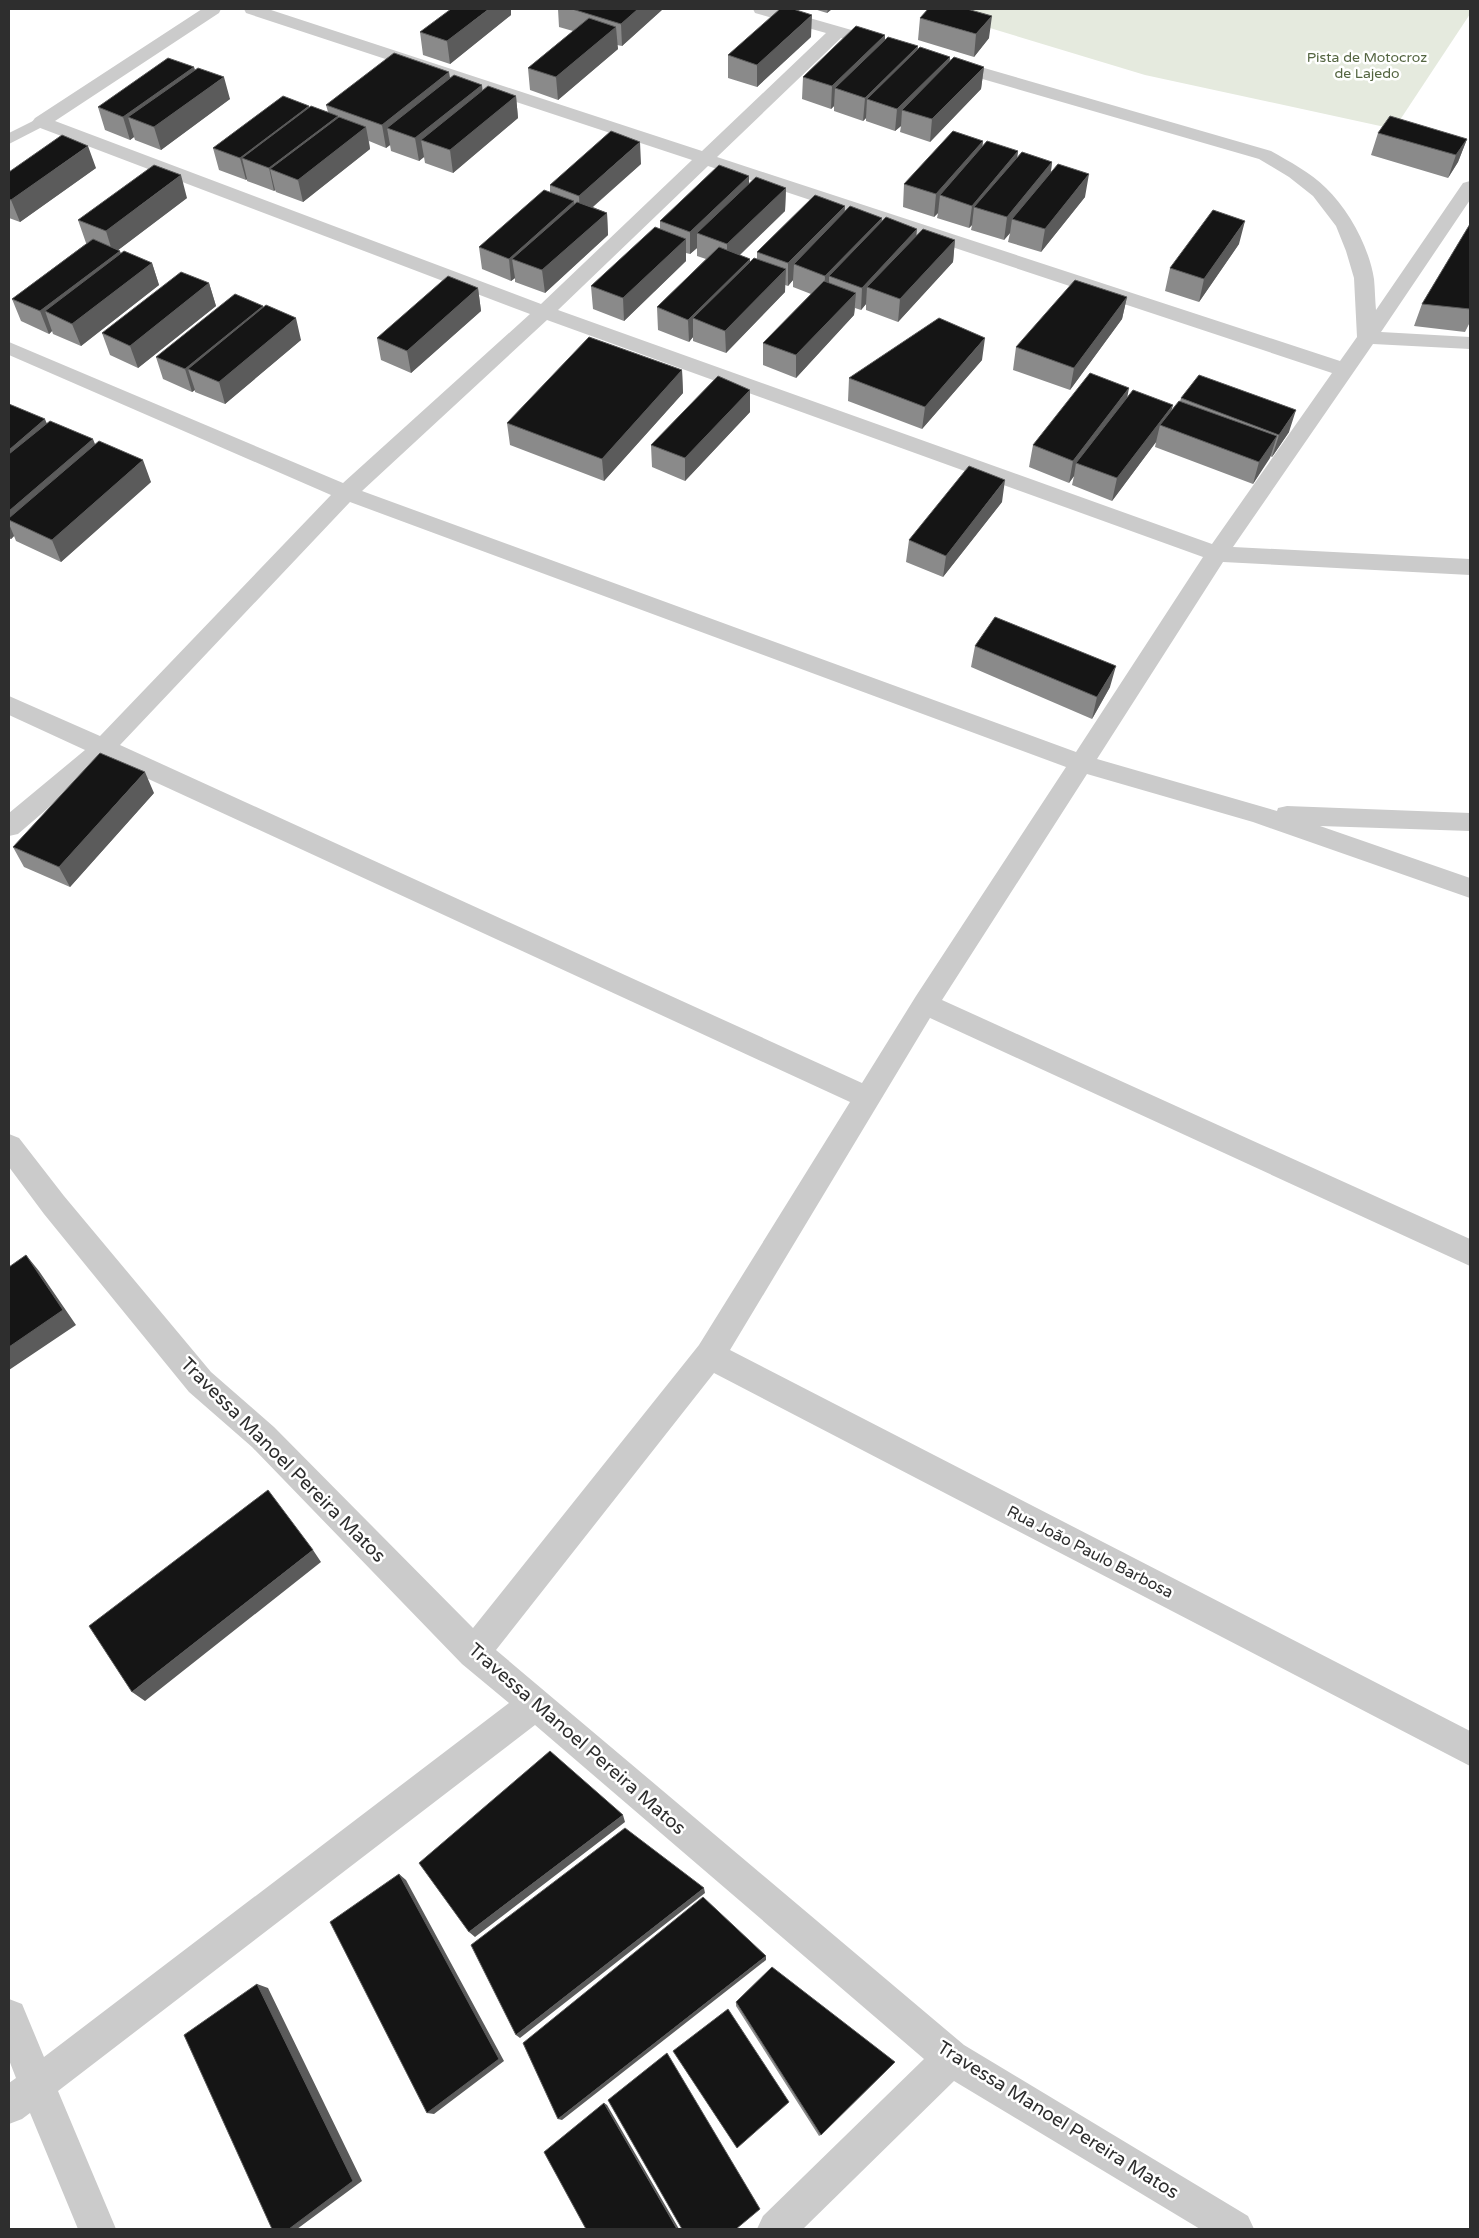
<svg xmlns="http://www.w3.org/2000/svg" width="1479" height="2238" viewBox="0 0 1479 2238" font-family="'Varela Round',sans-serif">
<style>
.green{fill:#e5eade}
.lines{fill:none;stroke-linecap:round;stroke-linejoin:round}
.lane{fill:#cbcbcb;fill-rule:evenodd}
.street{fill:#cbcbcb;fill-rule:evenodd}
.wall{fill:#8a8a8a}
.shaded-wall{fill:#5b5b5b}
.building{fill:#151515;stroke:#5b5b5b}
.labels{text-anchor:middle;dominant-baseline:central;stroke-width:5;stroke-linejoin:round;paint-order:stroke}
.far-park-label{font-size:14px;fill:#546541;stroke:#fff}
.street-label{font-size:16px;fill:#2e2e2e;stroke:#fff}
.near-street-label{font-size:19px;fill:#2e2e2e;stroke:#fff}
</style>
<rect width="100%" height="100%" fill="#fff"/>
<path class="green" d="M 927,9 L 1470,9 L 1470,14 L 1394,129 L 1145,75 Z"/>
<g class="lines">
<path class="lane" d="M 41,117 L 46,119 L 49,122 L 46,125 L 9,144 L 9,133 Z"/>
<path class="street" d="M 202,9 L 221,9 L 219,13 L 55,121 L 541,304 L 692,160 L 246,13 L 244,9 L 268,9 L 702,151 L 826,33 L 755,13 L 753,9 L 778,9 L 890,41 L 893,45 L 890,49 L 884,50 L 841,38 L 717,157 L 1340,361 L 1357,337 L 1354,278 L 1346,251 L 1336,226 L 1313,196 L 1289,177 L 1259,159 L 941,67 L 938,63 L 941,59 L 953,59 L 1271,151 C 1290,162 1310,172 1326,188 C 1349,210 1369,247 1374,279 C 1375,289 1375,300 1376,310 L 1463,183 L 1470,181 L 1470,200 L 1381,332 L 1470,337 L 1470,349 L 1373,344 L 1233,547 L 1470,559 L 1470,575 L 1223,562 L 1097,759 L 1277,811 L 1278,808 L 1287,806 L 1470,813 L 1470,831 L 1320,826 L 1470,878 L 1470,898 L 1253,822 L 1087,774 L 942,1000 L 1470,1239 L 1470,1266 L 930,1018 L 730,1350 L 1470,1731 L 1470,1766 L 714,1373 L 496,1650 L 964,2045 L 1248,2216 L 1254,2229 L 1200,2229 L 954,2081 L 803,2229 L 757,2229 L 763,2216 L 924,2059 L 535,1725 L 58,2091 L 116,2229 L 78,2229 L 30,2113 L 22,2119 L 9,2124 L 9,2083 L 16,2078 L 9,2060 L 9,1999 L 22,2004 L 44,2057 L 509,1703 L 462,1664 L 252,1447 L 189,1392 L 44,1214 L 9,1167 L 9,1134 L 19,1138 L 64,1196 L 211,1372 L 274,1427 L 473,1628 L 699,1345 L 850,1102 L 105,759 L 18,834 L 9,836 L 9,813 L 85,750 L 9,715 L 9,696 L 100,736 L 331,495 L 9,355 L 9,342 L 343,483 L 530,314 L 35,126 L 32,122 L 35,118 ZM 708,166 L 1332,373 L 1212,544 L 558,310 ZM 547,320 L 1203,557 L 1076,752 L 362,491 ZM 350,502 L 1066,767 L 916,996 L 862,1083 L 120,745 Z"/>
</g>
<path class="wall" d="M 558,9 L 663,9 L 622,46 L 617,45 L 618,49 L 558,100 L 530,90 L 528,68 L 573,31 L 559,27 Z
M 814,9 L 832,9 L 827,13 Z
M 511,15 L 450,64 L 423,55 L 420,32 Z
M 920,18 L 989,38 L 974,57 L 918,40 Z
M 885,35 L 885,41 L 917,50 L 950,57 L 949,62 L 984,67 L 981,89 L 930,142 L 900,132 L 901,126 L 895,131 L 866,121 L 866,118 L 863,121 L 834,111 L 834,106 L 831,109 L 802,99 L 803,77 Z
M 811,37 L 757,87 L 728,78 L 728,55 Z
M 194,67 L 195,70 L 230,99 L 161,150 L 135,140 L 134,137 L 130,140 L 105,130 L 98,107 Z
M 450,78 L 482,85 L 482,91 L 516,96 L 518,118 L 453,173 L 425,163 L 424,157 L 419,161 L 391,151 L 390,145 L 386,148 L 369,141 L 370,149 L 303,202 L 276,192 L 275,190 L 274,191 L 247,181 L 247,179 L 246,180 L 219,170 L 213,148 L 310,107 L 328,112 L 326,105 Z
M 1378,133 L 1467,139 L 1458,162 L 1448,178 L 1371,155 Z
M 983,141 L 982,147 L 1018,151 L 1017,158 L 1052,162 L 1051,172 L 1085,197 L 1041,252 L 1008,242 L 1010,233 L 1004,240 L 971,230 L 972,225 L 969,228 L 937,218 L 938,213 L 934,217 L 903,207 L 904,184 Z
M 641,164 L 593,207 L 607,213 L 608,235 L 545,293 L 515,282 L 515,278 L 511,281 L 482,269 L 479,247 L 550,192 L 550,185 Z
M 96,168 L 20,222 L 9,218 L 9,172 Z
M 749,176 L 749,184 L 786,188 L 785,211 L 740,255 L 750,262 L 757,259 L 757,252 L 845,211 L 882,218 L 881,222 L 917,235 L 955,240 L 953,262 L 898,322 L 866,310 L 866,304 L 861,310 L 855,308 L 854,315 L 796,378 L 763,365 L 763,343 L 811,294 L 793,287 L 793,280 L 788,286 L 785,285 L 785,292 L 726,353 L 693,341 L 693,337 L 689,342 L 658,330 L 657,307 L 706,259 L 697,256 L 697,248 L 690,254 L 686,253 L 686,261 L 624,321 L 593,309 L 591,286 L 660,229 L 660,221 Z
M 187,198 L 118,250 L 121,253 L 152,263 L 159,285 L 81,346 L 53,334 L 52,331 L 49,334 L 21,321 L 12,299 L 87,243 L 86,243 L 78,220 Z
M 1470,224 L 1470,322 L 1465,332 L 1414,326 L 1422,304 Z
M 1239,244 L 1199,302 L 1165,291 L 1170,268 Z
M 209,283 L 216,306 L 138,368 L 110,355 L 102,333 Z
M 478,288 L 481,311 L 411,373 L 381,360 L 377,338 Z
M 1127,297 L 1122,319 L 1070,390 L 1013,370 L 1016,347 Z
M 263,306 L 264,308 L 301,340 L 225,404 L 195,392 L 195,390 L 192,392 L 163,379 L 156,357 Z
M 982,360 L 922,429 L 848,401 L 849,378 Z
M 682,370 L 683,393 L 604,481 L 510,445 L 507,423 Z
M 750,390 L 750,412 L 685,481 L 652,467 L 651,445 Z
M 1127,397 L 1171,411 L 1180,401 L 1181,398 L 1289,432 L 1272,457 L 1270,456 L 1253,484 L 1155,447 L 1156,442 L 1112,501 L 1072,485 L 1074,476 L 1069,483 L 1029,467 L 1033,445 Z
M 9,404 L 47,423 L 95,444 L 151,482 L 61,562 L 16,541 L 14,536 L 11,539 L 9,539 Z
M 1002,502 L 943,577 L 906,562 L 909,540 Z
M 975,646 L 1110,687 L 1092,719 L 971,667 Z
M 154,793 L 70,887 L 24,867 L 13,847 Z
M 736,2002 L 821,2135 L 819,2136 L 736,2006 Z"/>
<path class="shaded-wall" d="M 489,9 L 511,9 L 511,15 L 450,64 L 447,41 Z
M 638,9 L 663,9 L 622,46 L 621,24 Z
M 828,9 L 832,9 L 827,13 Z
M 812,15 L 811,37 L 757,87 L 757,65 Z
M 992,16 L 989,38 L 974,57 L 976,34 Z
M 616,27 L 618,49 L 558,100 L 556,77 Z
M 885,35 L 884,58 L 835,88 L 834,106 L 831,109 L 832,86 Z
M 918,46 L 916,69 L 867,99 L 866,118 L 863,121 L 865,98 Z
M 950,57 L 948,79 L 902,110 L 901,126 L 895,131 L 897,109 Z
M 194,67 L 200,90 L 128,117 L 134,137 L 130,140 L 123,117 Z
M 984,67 L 981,89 L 930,142 L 932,119 Z
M 449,72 L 453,95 L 387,128 L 390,145 L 386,148 L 382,125 Z
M 224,77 L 230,99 L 161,150 L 154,127 Z
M 482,85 L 484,107 L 421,140 L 424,157 L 419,161 L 415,138 Z
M 516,96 L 518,118 L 453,173 L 450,150 Z
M 309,106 L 314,128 L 242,158 L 247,179 L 246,180 L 240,158 Z
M 338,116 L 342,138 L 270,169 L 275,190 L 274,191 L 269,168 Z
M 366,127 L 370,149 L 303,202 L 298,180 Z
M 1467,139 L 1458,162 L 1448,178 L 1456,155 Z
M 983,141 L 980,163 L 940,195 L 938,213 L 934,217 L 936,194 Z
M 640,142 L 641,164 L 580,218 L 579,196 Z
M 88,146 L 96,168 L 20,222 L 11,200 Z
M 1018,151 L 1015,174 L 974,207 L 972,225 L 969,228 L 972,206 Z
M 1052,162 L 1049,185 L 1012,219 L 1010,233 L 1004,240 L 1007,217 Z
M 1089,174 L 1085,197 L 1041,252 L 1045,229 Z
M 181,175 L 187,198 L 113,254 L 106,231 Z
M 749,176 L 749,198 L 697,233 L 697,248 L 690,254 L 690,232 Z
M 786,188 L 785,211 L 727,267 L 727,244 Z
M 574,201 L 576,224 L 512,259 L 515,278 L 511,281 L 509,259 Z
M 845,206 L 844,228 L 794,264 L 793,280 L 788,286 L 788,263 Z
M 607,213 L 608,235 L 545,293 L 542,270 Z
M 882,218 L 880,240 L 829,276 L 829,294 L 824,298 L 825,276 Z
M 1245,221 L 1239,244 L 1199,302 L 1204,279 Z
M 917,229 L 915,251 L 867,287 L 866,304 L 861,310 L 862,288 Z
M 686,239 L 686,261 L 624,321 L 623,298 Z
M 955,240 L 953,262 L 898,322 L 900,299 Z
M 120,251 L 127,273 L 45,311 L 52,331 L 49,334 L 40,311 Z
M 750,259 L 750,281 L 693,318 L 693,337 L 689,342 L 688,320 Z
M 152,263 L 159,285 L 81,346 L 72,324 Z
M 786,269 L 785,292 L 726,353 L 725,331 Z
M 209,283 L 216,306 L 138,368 L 130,346 Z
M 478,288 L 481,311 L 411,373 L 407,351 Z
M 856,293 L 854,315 L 796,378 L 796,355 Z
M 1127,297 L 1122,319 L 1070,390 L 1074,368 Z
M 263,306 L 269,328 L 188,369 L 195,390 L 192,392 L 185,369 Z
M 296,318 L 301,340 L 225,404 L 219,382 Z
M 985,338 L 982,360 L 922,429 L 925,407 Z
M 682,370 L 683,393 L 604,481 L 602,459 Z
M 1129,388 L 1125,410 L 1076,463 L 1074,476 L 1069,483 L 1073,461 Z
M 750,390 L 750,412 L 685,481 L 685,458 Z
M 1173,405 L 1167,427 L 1160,425 L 1156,442 L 1112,501 L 1117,478 Z
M 1296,410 L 1289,432 L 1272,457 L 1279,435 Z
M 45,419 L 54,442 L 9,480 L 9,450 Z
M 1277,436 L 1270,458 L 1253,484 L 1259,462 Z
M 93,439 L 102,462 L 9,520 L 9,511 Z
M 143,460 L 151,482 L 61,562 L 52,540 Z
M 1005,480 L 1002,502 L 943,577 L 946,556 Z
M 9,524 L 14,536 L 11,539 L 9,535 Z
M 1116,666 L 1110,687 L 1092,719 L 1097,697 Z
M 145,772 L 154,793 L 70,887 L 59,867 Z
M 26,1255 L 39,1271 L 76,1325 L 9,1370 L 9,1347 Z
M 313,1550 L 321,1562 L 145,1701 L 132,1692 Z
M 623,1815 L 625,1822 L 475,1937 L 469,1932 Z
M 399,1874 L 406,1880 L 504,2061 L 434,2114 L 427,2113 Z
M 704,1888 L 705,1893 L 520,2038 L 516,2035 Z
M 766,1956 L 766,1960 L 562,2120 L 558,2119 Z
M 257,1984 L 268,1988 L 362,2181 L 297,2229 L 289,2229 Z
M 604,2103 L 607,2105 L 679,2229 L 677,2229 Z"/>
<path class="building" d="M 451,9 L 489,9 L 447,41 L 420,32 Z
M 572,9 L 638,9 L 621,24 Z
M 780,9 L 793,9 L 812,15 L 757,65 L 728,55 Z
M 928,9 L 967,9 L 992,16 L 976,34 L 920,18 Z
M 589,18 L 616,27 L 556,77 L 528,68 Z
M 856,26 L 885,35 L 832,86 L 803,77 Z
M 888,37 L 918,46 L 865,98 L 835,88 Z
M 920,47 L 950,57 L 897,109 L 867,99 Z
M 394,53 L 449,72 L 382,125 L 326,105 Z
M 954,57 L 984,67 L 932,119 L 902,110 Z
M 168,58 L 194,67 L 123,117 L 98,107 Z
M 198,68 L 224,77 L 154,127 L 128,117 Z
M 454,75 L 482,85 L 415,138 L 387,128 Z
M 488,86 L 516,96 L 450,150 L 421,140 Z
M 283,96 L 309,106 L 240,158 L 213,148 Z
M 311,106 L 338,116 L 269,168 L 242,158 Z
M 1390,116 L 1467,139 L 1456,155 L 1378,133 Z
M 339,117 L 366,127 L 298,180 L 270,169 Z
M 611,131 L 640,142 L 579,196 L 550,185 Z
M 953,131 L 983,141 L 936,194 L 904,184 Z
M 62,135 L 88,146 L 11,200 L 9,199 L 9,172 Z
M 987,141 L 1018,151 L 972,206 L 940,195 Z
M 1022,152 L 1052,162 L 1007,217 L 974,207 Z
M 1058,164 L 1089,174 L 1045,229 L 1012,219 Z
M 154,165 L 181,175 L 106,231 L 78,220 Z
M 719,165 L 749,176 L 690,232 L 660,221 Z
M 756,177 L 786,188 L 727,244 L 697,233 Z
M 544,190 L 574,201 L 509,259 L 479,247 Z
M 815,195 L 845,206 L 788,263 L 757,252 Z
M 577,202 L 607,213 L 542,270 L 512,259 Z
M 850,206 L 882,218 L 825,276 L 794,264 Z
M 1213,210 L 1245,221 L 1204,279 L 1170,268 Z
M 886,217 L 917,229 L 862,288 L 829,276 Z
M 1470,224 L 1470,309 L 1422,304 Z
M 655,227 L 686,239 L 623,298 L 591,286 Z
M 923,229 L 955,240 L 900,299 L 867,287 Z
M 93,239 L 120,251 L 40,311 L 12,299 Z
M 719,247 L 750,259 L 688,320 L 657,307 Z
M 124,251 L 152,263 L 72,324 L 45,311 Z
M 754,258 L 786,269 L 725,331 L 693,318 Z
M 181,272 L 209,283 L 130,346 L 102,333 Z
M 448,276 L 478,288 L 407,351 L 377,338 Z
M 1075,280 L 1127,297 L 1074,368 L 1016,347 Z
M 824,281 L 856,293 L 796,355 L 763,343 Z
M 235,294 L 263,306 L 185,369 L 156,357 Z
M 266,305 L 296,318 L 219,382 L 188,369 Z
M 939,318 L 985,338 L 925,407 L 849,378 Z
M 589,337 L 682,370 L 602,459 L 507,423 Z
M 1090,373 L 1129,388 L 1073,461 L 1033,445 Z
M 1199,375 L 1296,410 L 1279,435 L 1181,398 Z
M 718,376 L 750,390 L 685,458 L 651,445 Z
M 1133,390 L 1173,405 L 1117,478 L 1076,463 Z
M 1179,401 L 1277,436 L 1259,462 L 1160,425 Z
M 9,404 L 45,419 L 9,450 Z
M 50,421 L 93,439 L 9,511 L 9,454 Z
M 99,441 L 143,460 L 52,540 L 9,520 L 9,518 Z
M 969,466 L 1005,480 L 946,556 L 909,540 Z
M 995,617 L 1116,666 L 1097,697 L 975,646 Z
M 100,753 L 145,772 L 59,867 L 13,847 Z
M 26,1255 L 63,1310 L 9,1347 L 9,1267 Z
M 268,1490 L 313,1550 L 132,1692 L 89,1626 Z
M 550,1751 L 623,1815 L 469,1932 L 419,1863 Z
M 625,1828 L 704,1888 L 516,2035 L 471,1945 Z
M 399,1874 L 499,2059 L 427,2113 L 330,1922 Z
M 703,1897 L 766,1956 L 558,2119 L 523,2043 Z
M 772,1967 L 895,2062 L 821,2135 L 736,2002 Z
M 257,1984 L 353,2181 L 289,2229 L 272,2229 L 184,2035 Z
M 728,2009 L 789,2102 L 737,2148 L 673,2051 Z
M 667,2053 L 760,2209 L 736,2229 L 682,2229 L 608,2100 Z
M 604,2103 L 677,2229 L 586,2229 L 544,2152 Z"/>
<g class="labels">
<g class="far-park-label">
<text x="1367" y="57">Pista de Motocroz<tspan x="1367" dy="16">de Lajedo</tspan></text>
</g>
<g class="street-label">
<text transform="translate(1090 1552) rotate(27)">Rua João Paulo Barbosa</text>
</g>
<g class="near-street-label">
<text transform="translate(283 1460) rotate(45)">Travessa Manoel Pereira Matos</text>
<text transform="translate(577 1739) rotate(41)">Travessa Manoel Pereira Matos</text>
<text transform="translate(1058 2120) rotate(32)">Travessa Manoel Pereira Matos</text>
</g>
</g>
<rect width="1479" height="2238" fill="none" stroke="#2e2e2e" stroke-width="20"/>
</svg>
